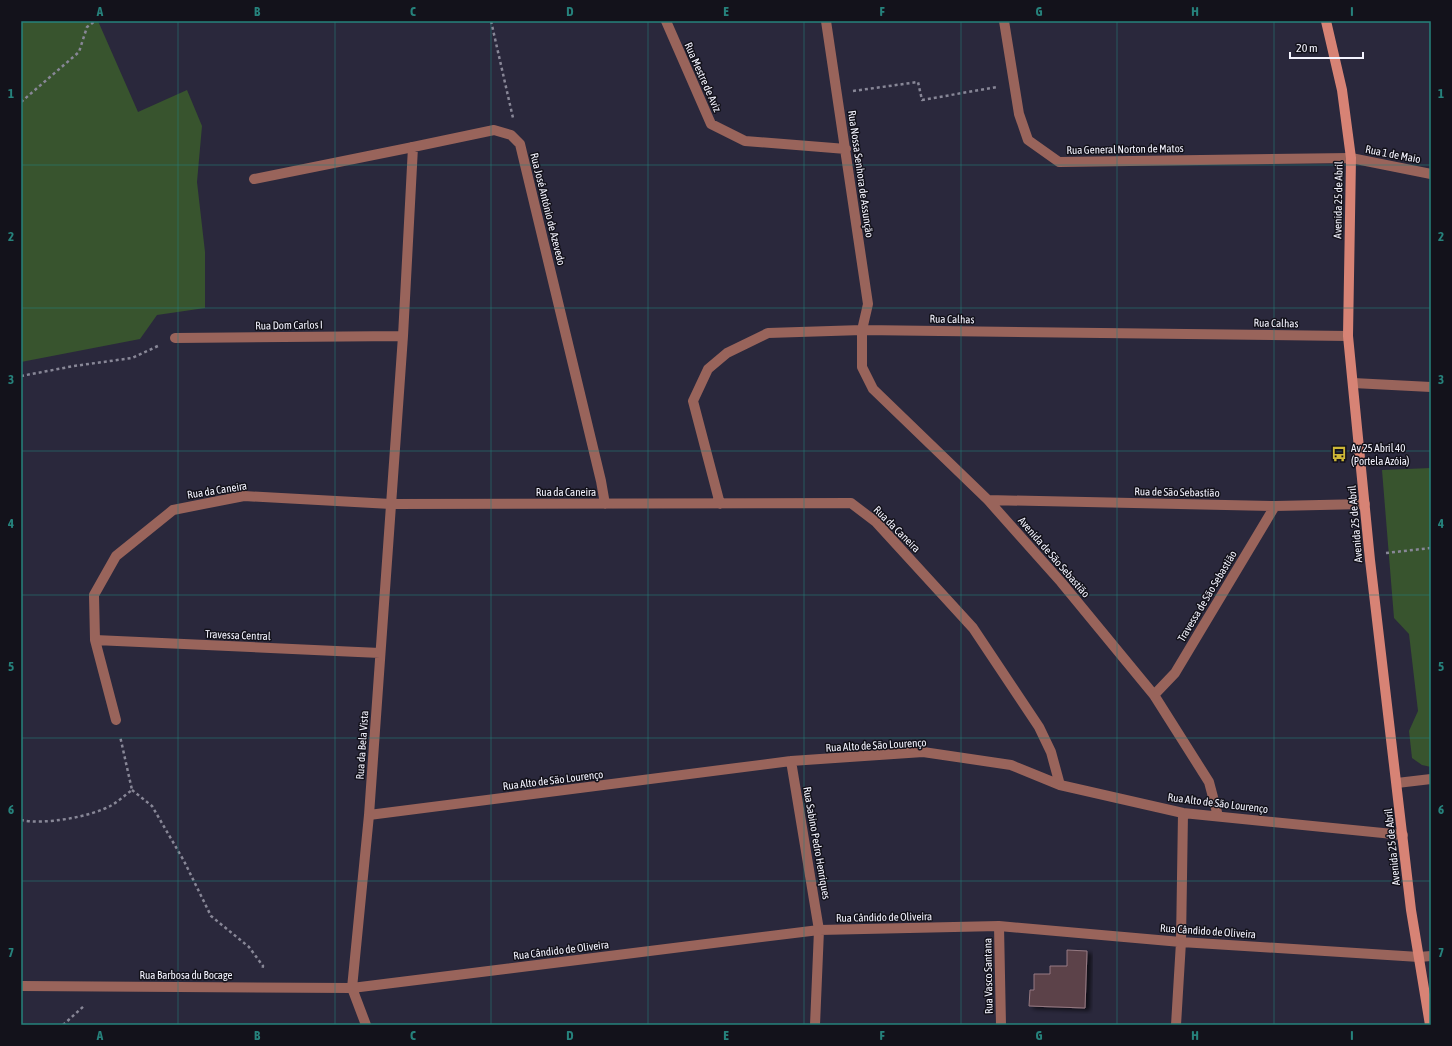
<svg xmlns="http://www.w3.org/2000/svg" width="1452" height="1046" viewBox="0 0 1452 1046" font-family="'Asap Condensed',sans-serif">
<style>
.green{fill:#38542e}
.building{fill:#5c424a;stroke:#957981;filter:url(#shadow)}
.lines{fill:none;stroke-linecap:round;stroke-linejoin:round}
.path{stroke:#888797;stroke-width:2.5;stroke-dasharray:3 3;stroke-linecap:butt}
.lane{stroke:#99645b;stroke-width:10}
.street{stroke:#99645b;stroke-width:10}
.secondary{stroke:#d78375;stroke-width:10}
.grid{fill:none;stroke:#26827c;stroke-width:1;stroke-opacity:0.55}
.labels{text-anchor:middle;dominant-baseline:central;stroke-width:3;stroke-linejoin:round;paint-order:stroke}
.street-label{font-size:11px;fill:#f3f3fe;stroke:#13121b}
.poi-label{font-size:11px;fill:#f3f3fe;stroke:#13121b;text-anchor:start}
.neatline{fill:none;stroke:#26827c;stroke-width:1.5}
.grid-label{font-size:13px;text-anchor:middle;font-weight:bold;fill:#26827c}
</style>
<defs>
<filter id="shadow"><feDropShadow dx="4.5" dy="2.5" stdDeviation="2" flood-color="#0009"/></filter>
</defs>
<rect width="100%" height="100%" fill="#2a283c"/>
<path class="green" d="M 21,21 L 98,21 L 138,112 L 187,90 L 202,126 L 197,182 L 205,252 L 205,308 L 157,315 L 140,339 L 21,362 Z
M 1431,468 L 1431,767 L 1422,765 L 1412,758 L 1409,731 L 1418,711 L 1409,634 L 1394,618 L 1382,470 Z"/>
<path class="building" d="M 1067,950 L 1087,951 L 1085,1008 L 1029,1006 L 1030,990 L 1034,990 L 1034,974 L 1050,974 L 1050,966 L 1067,966 Z"/>
<g class="lines">
<path class="path" d="M 491,21 L 513,118
M 853,91 L 918,82 L 922,100 L 997,87
M 21,102 L 79,52 L 87,27 L 95,21
M 21,376 L 74,366 L 132,358 L 160,345
M 1386,553 L 1431,548
M 132,790 L 152,806 L 184,861 L 211,916 L 249,947 L 263,966 L 262,970
M 21,820 C 44,825 91,817 112,805 C 119,801 125,795 132,790 L 120,736
M 63,1025 L 85,1005"/>
<path class="lane" d="M 254,179 L 413,147"/>
<path class="street" d="M 666,21 L 711,124 L 745,141 L 846,149
M 826,21 L 868,304 L 862,330 L 862,367 L 873,389 L 988,500 L 1061,582 L 1154,695 L 1209,782 L 1218,816
M 1004,21 L 1019,114 L 1028,140 L 1059,162 L 1351,158 L 1431,174
M 175,338 L 403,336
M 1353,383 L 1431,387
M 988,500 L 1275,506 L 1365,504
M 720,504 L 693,401 L 708,369 L 727,353 L 768,333 L 862,330 L 1348,336
M 95,640 L 380,653
M 1154,695 L 1175,673 L 1275,506
M 116,720 L 95,640 L 94,595 L 116,556 L 173,510 L 244,496 L 391,504 L 851,503 L 876,522 L 973,628 L 1039,727 L 1051,752 L 1060,785
M 791,761 L 819,930 L 815,1025
M 1397,783 L 1431,779
M 369,815 L 791,761 L 923,752 L 1011,765 L 1060,785 L 1183,813 L 1403,835
M 999,926 L 1001,1025
M 21,986 L 352,988 L 819,930 L 999,926 L 1181,942 L 1419,957 L 1431,956
M 366,1025 L 352,988 L 369,815 L 403,336 L 413,147 L 494,130 L 511,135 L 520,144 L 601,481 L 605,504
M 1176,1025 L 1181,942 L 1183,813"/>
<path class="secondary" d="M 1326,21 L 1342,90 L 1351,158 L 1348,336 L 1370,560 L 1411,910 L 1430,1025"/>
</g>
<path class="grid" d="M 178,21 L 178,1025M 335,21 L 335,1025M 491,21 L 491,1025M 648,21 L 648,1025M 804,21 L 804,1025M 961,21 L 961,1025M 1117,21 L 1117,1025M 1274,21 L 1274,1025M 21,165 L 1431,165M 21,308 L 1431,308M 21,451 L 1431,451M 21,595 L 1431,595M 21,738 L 1431,738M 21,881 L 1431,881"/>
<defs>
<symbol id="bus-bare" viewBox="-9 -9 18 18"><path d="M-5-6H5V4H4V6H2V4H-2V6H-4V4H-5ZM-3.5-4V0h7V-4ZM-3.5 1.2v1.5H-2V1.2ZM2 1.2v1.5H3.5V1.2Z" fill="#ceb837" stroke="#13121b" stroke-width="2.5" paint-order="stroke"/></symbol>
</defs>
<g fill-rule="evenodd">
<use href="#bus-bare" x="1328" y="443" width="22" height="22"/>
</g>
<g class="labels">
<g class="street-label">
<text transform="translate(703 77) rotate(66)">Rua Mestre de Aviz</text>
<text transform="translate(1125 149) rotate(-1)">Rua General Norton de Matos</text>
<text transform="translate(1393 154) rotate(11)">Rua 1 de Maio</text>
<text transform="translate(861 174) rotate(82)">Rua Nossa Senhora de Assunção</text>
<text transform="translate(1338 200) rotate(-89)">Avenida 25 de Abril</text>
<text transform="translate(548 209) rotate(76)">Rua José António de Azevedo</text>
<text transform="translate(952 319) rotate(1)">Rua Calhas</text>
<text transform="translate(1276 323) rotate(1)">Rua Calhas</text>
<text transform="translate(289 325) rotate(-1)">Rua Dom Carlos I</text>
<text transform="translate(217 490) rotate(-9)">Rua da Caneira</text>
<text x="566" y="492">Rua da Caneira</text>
<text transform="translate(1177 492) rotate(1)">Rua de São Sebastião</text>
<text transform="translate(1355 524) rotate(-95)">Avenida 25 de Abril</text>
<text transform="translate(897 529) rotate(45)">Rua da Caneira</text>
<text transform="translate(1054 557) rotate(49)">Avenida de São Sebastião</text>
<text transform="translate(1207 596) rotate(-59)">Travessa de São Sebastião</text>
<text transform="translate(238 635) rotate(2)">Travessa Central</text>
<text transform="translate(362 745) rotate(-86)">Rua da Bela Vista</text>
<text transform="translate(876 745) rotate(-3)">Rua Alto de São Lourenço</text>
<text transform="translate(553 780) rotate(-7)">Rua Alto de São Lourenço</text>
<text transform="translate(1218 803) rotate(7)">Rua Alto de São Lourenço</text>
<text transform="translate(817 843) rotate(80)">Rua Sabino Pedro Henriques</text>
<text transform="translate(1392 847) rotate(-96)">Avenida 25 de Abril</text>
<text transform="translate(884 917) rotate(-1)">Rua Cândido de Oliveira</text>
<text transform="translate(1208 931) rotate(4)">Rua Cândido de Oliveira</text>
<text transform="translate(561 950) rotate(-7)">Rua Cândido de Oliveira</text>
<text x="186" y="975">Rua Barbosa du Bocage</text>
<text transform="translate(988 976) rotate(-91)">Rua Vasco Santana</text>
</g>
<g class="poi-label">
<text x="1351" y="448">Av 25 Abril 40<tspan x="1351" dy="13">(Portela Azóia)</tspan></text>
</g>
</g>
<rect width="1452" height="1046" fill="none" stroke="#13121b" stroke-width="44"/>
<path d="M1290 52v6h73v-6" fill="none" stroke="#f3f3fe" stroke-width="2"/>
<text x="1296" y="52" font-size="12" fill="#f3f3fe" stroke="#13121b" stroke-width="3" paint-order="stroke">20 m</text>
<rect x="22" y="22" width="1408" height="1002" class="neatline"/>
<g class="grid-label">
<text x="100" y="16">A</text>
<text x="257" y="16">B</text>
<text x="413" y="16">C</text>
<text x="570" y="16">D</text>
<text x="726" y="16">E</text>
<text x="882" y="16">F</text>
<text x="1039" y="16">G</text>
<text x="1195" y="16">H</text>
<text x="1352" y="16">I</text>
<text x="11" y="98">1</text>
<text x="1441" y="98">1</text>
<text x="11" y="241">2</text>
<text x="1441" y="241">2</text>
<text x="11" y="384">3</text>
<text x="1441" y="384">3</text>
<text x="11" y="528">4</text>
<text x="1441" y="528">4</text>
<text x="11" y="671">5</text>
<text x="1441" y="671">5</text>
<text x="11" y="814">6</text>
<text x="1441" y="814">6</text>
<text x="11" y="957">7</text>
<text x="1441" y="957">7</text>
<text x="100" y="1040">A</text>
<text x="257" y="1040">B</text>
<text x="413" y="1040">C</text>
<text x="570" y="1040">D</text>
<text x="726" y="1040">E</text>
<text x="882" y="1040">F</text>
<text x="1039" y="1040">G</text>
<text x="1195" y="1040">H</text>
<text x="1352" y="1040">I</text>
</g>
</svg>
